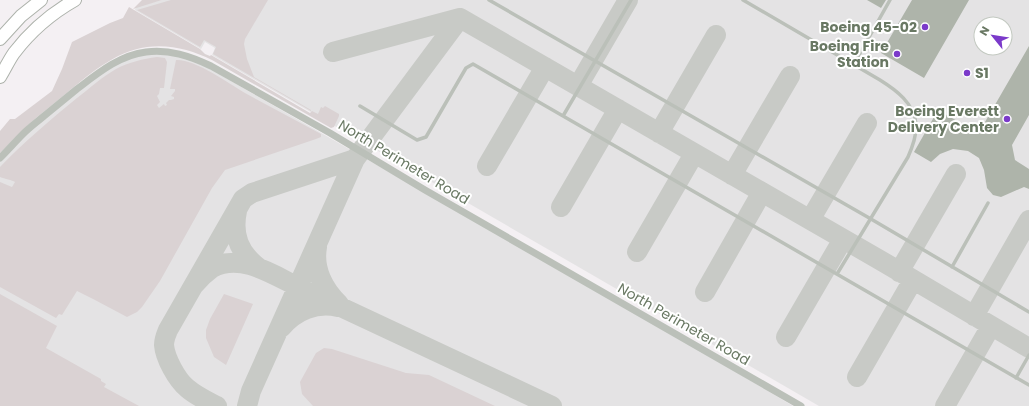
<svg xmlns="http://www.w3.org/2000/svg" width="1029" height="406" viewBox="0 0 1029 406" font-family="Poppins,sans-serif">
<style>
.built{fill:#e4e3e4;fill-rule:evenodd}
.green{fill:#dad2d3}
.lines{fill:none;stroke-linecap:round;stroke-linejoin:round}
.taxiway{stroke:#c8cac6;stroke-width:20}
.building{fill:#aeb4aa}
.trunk-casing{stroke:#adb2ab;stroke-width:14}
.service{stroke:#bbc0b9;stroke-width:3.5}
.minor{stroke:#bbc0b9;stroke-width:7}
.trunk{stroke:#fff;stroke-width:12}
.poi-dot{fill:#7b3aca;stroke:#fff;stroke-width:1.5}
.labels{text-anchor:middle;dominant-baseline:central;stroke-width:4;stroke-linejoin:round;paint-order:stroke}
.poi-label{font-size:14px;font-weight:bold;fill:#697863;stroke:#fff;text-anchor:end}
.street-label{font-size:14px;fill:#697863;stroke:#fff}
</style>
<rect width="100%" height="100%" fill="#f4f0f3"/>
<path class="built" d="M 162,0 L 1029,0 L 1029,406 L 819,406 L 212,55 L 215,48 L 205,42 L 201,49 L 135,10 L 136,7 ZM 981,24 L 1005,24 L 1005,48 L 981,48 Z
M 173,52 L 205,66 L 724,365 L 793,406 L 0,406 L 0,158 L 24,133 L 103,70 L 134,55 Z"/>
<path class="green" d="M 142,0 L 162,0 L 133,9 Z
M 171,0 L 268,0 L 245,39 L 244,44 L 247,59 L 254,77 L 311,110 L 311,111 L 213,54 L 216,47 L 204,40 L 200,47 L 137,10 Z
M 129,7 L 200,49 L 205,54 L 210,56 L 211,55 L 310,113 L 312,111 L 318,114 L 321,107 L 323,108 L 325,106 L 339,114 L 339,116 L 334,127 L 331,128 L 212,60 C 192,50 170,44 147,47 C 115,51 87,76 63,96 C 52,105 39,115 28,125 C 18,134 9,144 0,153 L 0,131 L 10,119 L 15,119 L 52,91 L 62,69 L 72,42 L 110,23 L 123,18 Z
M 157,57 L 165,58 L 167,62 L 164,88 L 160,88 L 159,94 L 157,96 L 160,102 L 157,105 L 159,108 L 164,104 L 165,106 L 167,105 L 166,103 L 169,100 L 171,100 L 174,99 L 174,97 L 171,96 L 175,91 L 175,89 L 170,89 L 176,60 C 195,59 228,83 245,93 C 270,107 296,120 321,134 L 321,137 L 316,139 L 225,170 L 212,188 L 160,281 L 142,307 L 137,312 L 127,317 L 95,300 L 77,291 L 62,315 L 59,314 L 56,318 L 0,287 L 0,182 L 12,187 L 15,182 C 12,180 5,179 0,177 L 0,167 C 24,142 50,120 77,98 C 90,88 102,77 116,69 C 129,62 143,59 157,57 Z
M 0,294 L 57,326 L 46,348 L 101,379 L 101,381 L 106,384 L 104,387 L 139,406 L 0,406 Z
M 224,294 L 253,304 L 226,365 L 214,357 L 206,338 L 206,330 L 210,319 Z
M 324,348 L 332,349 L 406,373 L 429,375 L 495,406 L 313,406 L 302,394 L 300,382 L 316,353 Z"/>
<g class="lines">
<path class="taxiway" d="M 333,52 L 460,18
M 578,86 L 628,0
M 659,133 L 716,35
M 487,166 L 545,67
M 732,175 L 790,76
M 561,207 L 618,109
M 237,211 C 232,235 239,253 259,268
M 810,220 L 867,123
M 317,247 C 313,269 324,290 339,304
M 637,252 L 694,154
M 899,272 L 956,174
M 194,285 C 199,279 205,273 212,268 C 241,253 272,274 298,287 L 552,406
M 705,292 L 762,192
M 974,316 L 1029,220
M 281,328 C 295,311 316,302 338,307
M 786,337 L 843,239
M 857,377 L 913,280
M 217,406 C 207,401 196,396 187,388 C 177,380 165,358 164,345 C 164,339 166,335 168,330 L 243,199 L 252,193 L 355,159
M 247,406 L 251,391 L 355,159 L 460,18 L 885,263 L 1029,348
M 945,406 L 991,326"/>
</g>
<path class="building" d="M 867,0 L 886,0 L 881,8 Z
M 912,0 L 969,0 L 924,78 L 881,53 Z
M 1029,46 L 1029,115 L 1012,145 L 1015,160 L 1029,169 L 1029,189 L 1024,187 L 1001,197 L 993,195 L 987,188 L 984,170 L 979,158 L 968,151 L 953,149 L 940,154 L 931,162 L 914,152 L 938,110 L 966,126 L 976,127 L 985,122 Z"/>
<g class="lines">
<defs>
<path id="trunk" d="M 0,39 L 21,16 L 41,0
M 0,77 C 5,69 9,60 14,53 C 30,32 52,13 75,0"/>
</defs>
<use href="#trunk" class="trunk-casing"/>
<path class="service" d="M 489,0 L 871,219 L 1029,312
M 743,0 L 880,80 C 896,90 914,103 916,124 C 917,135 912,148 908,157 L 837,274
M 854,64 L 890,0
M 360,106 L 417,140 L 426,137 L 466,68 L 473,64 L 1029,385
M 563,116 L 631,0
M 952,267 L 988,203
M 1016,378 L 1029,355"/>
<path class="minor" d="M 0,158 C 8,150 15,142 23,134 C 30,127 37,122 44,116 C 55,107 66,98 77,89 C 98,73 120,55 146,52 C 169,49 190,56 211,66 L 330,133 L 425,190 L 801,406"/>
<use href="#trunk" class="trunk"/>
</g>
<g class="poi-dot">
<circle cx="925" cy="27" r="4"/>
<circle cx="897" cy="54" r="4"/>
<circle cx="967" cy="73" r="4"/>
<circle cx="1007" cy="119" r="4"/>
</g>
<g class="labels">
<g class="poi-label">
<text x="917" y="27">Boeing 45-02</text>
<text x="889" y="46">Boeing Fire<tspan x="889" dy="16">Station</tspan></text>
<text x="975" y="73" text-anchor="start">S1</text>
<text x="999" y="111">Boeing Everett<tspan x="999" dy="16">Delivery Center</tspan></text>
</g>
<g class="street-label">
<text transform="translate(404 162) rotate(31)">North Perimeter Road</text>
<text transform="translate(684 324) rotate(30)">North Perimeter Road</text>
</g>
</g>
<g transform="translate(993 36) rotate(300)"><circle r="19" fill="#ffffff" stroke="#c3c9c1"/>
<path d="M0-3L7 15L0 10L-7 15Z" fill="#7b3aca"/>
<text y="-6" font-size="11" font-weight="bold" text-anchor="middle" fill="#697863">N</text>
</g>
</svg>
